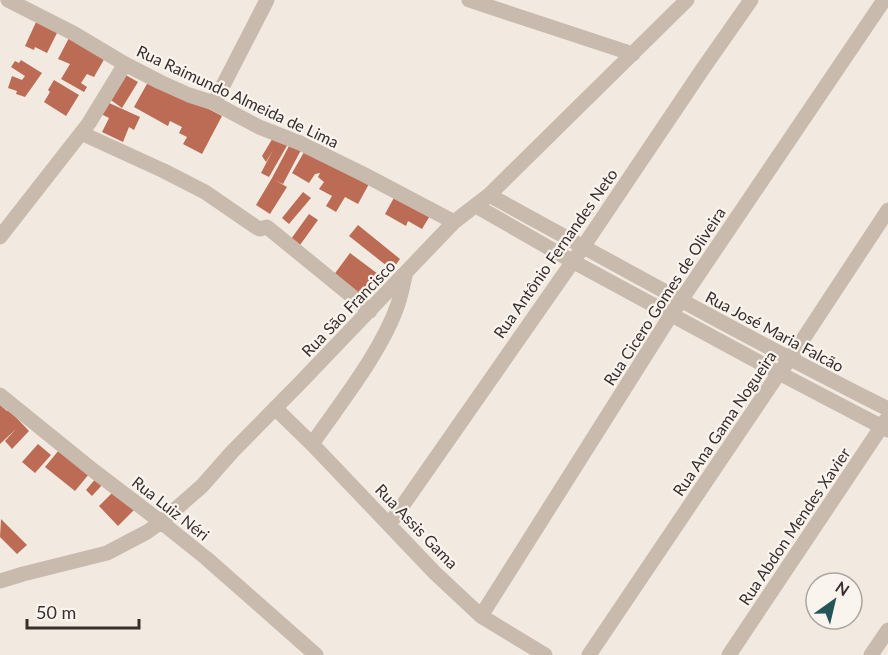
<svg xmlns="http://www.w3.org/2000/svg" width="888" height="655" viewBox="0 0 888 655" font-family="Lato,sans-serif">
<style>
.building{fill:#bc6c55}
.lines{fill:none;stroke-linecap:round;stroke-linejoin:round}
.minor{stroke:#c9baae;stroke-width:15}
.labels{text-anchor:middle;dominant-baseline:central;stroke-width:4.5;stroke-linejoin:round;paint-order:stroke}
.street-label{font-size:16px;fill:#382f2c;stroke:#f9f4ee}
</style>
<rect width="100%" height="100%" fill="#f2eae1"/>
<path class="building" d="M 37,20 L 58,31 L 47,53 L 35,47 L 34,50 L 25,46 Z
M 70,36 L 106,56 L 94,77 L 87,74 L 81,83 L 87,87 L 84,92 L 61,79 L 70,64 L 58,59 Z
M 21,60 L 42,73 L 25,97 L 16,94 L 17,91 L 8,88 L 12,76 L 22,80 L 25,76 L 11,67 L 15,61 L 19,63 Z
M 124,74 L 138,82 L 122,108 L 108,98 Z
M 54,80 L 79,95 L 66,116 L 44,102 L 50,92 L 48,90 Z
M 148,82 L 184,96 L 222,116 L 202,154 L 183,144 L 187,137 L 179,133 L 182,127 L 170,121 L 168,126 L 134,107 Z
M 107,102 L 140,117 L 134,130 L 129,127 L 123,142 L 102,132 L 109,118 L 101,114 Z
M 274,136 L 288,144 L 269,177 L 261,173 L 273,150 L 266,162 L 262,156 Z
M 290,144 L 301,150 L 283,184 L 275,180 L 287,187 L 270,214 L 256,205 L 272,178 Z
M 307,147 L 370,182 L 358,204 L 345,197 L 336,212 L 326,206 L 332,196 L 319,189 L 324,182 L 318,177 L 320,173 L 315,174 L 309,183 L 292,173 Z
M 303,192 L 311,198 L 289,224 L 282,218 Z
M 396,194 L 431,214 L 422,229 L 408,221 L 406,226 L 385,214 Z
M 309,214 L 318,220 L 300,245 L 291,239 Z
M 358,225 L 400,259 L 392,270 L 349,236 Z
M 350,253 L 378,274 L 360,296 L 333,276 Z
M 0,405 L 7,411 L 9,410 L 29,431 L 12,449 L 5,441 L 16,429 L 0,444 Z
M 38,444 L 51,455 L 35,473 L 22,462 Z
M 59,450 L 89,474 L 75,491 L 45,467 Z
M 97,477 L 104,483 L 92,496 L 86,490 Z
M 115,490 L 135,509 L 118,526 L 99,506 Z
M 1,519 L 27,545 L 17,554 L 0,537 Z"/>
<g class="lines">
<path class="minor" d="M 8,0 L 73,33 L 125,64 L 160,82 L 189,95 L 214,103 L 259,127 L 300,143 L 365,175 L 454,222
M 469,0 L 633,54
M 214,103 L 267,0
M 81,133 L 164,171 L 205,192 L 256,227 L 260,229 L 267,227 L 370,311
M 489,195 C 622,268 753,341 888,409
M 476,206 L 572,261 L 779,373 L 888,430
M 0,237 L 89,123 L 125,64
M 0,395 L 94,471 L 161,522 L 206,558 L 316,655
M 275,408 L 312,444 L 435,573 L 481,616 L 545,655
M 312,444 C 341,402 382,351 398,304 C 401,295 403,285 405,276
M 389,525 L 583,247 L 702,70 L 751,0
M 0,581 L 23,574 L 107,553 L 147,532 L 161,522 L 202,486 L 232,452 L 299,384 L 454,222 L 489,195 L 687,0
M 481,616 L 671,315 L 884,0
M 589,655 L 779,373 L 790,359 L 888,210
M 729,655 L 886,420
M 871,655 L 888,630"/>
</g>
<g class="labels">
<g class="street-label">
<text transform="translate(238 96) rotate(25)">Rua Raimundo Almeida de Lima</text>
<text transform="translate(555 253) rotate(-55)">Rua Antônio Fernandes Neto</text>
<text transform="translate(664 296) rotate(-57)">Rua Cicero Gomes de Oliveira</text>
<text transform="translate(348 308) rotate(-46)">Rua São Francisco</text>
<text transform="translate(775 331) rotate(28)">Rua José Maria Falcão</text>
<text transform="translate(724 423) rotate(-56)">Rua Ana Gama Nogueira</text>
<text transform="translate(171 508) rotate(38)">Rua Luiz Néri</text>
<text transform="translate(417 526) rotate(46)">Rua Assis Gama</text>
<text transform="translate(794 526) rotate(-56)">Rua Abdon Mendes Xavier</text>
</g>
</g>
<g transform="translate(834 601) rotate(34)"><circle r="28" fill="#f9f4ee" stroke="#aca5a0" stroke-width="1.5"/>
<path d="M0-4.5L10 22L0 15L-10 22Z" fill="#245557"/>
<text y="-9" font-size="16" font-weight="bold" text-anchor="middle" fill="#382f2c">N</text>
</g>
<path d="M27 619v9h112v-9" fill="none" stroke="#382f2c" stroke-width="3"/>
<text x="36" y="619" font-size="18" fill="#382f2c" stroke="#f9f4ee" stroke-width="4.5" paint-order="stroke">50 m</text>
</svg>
